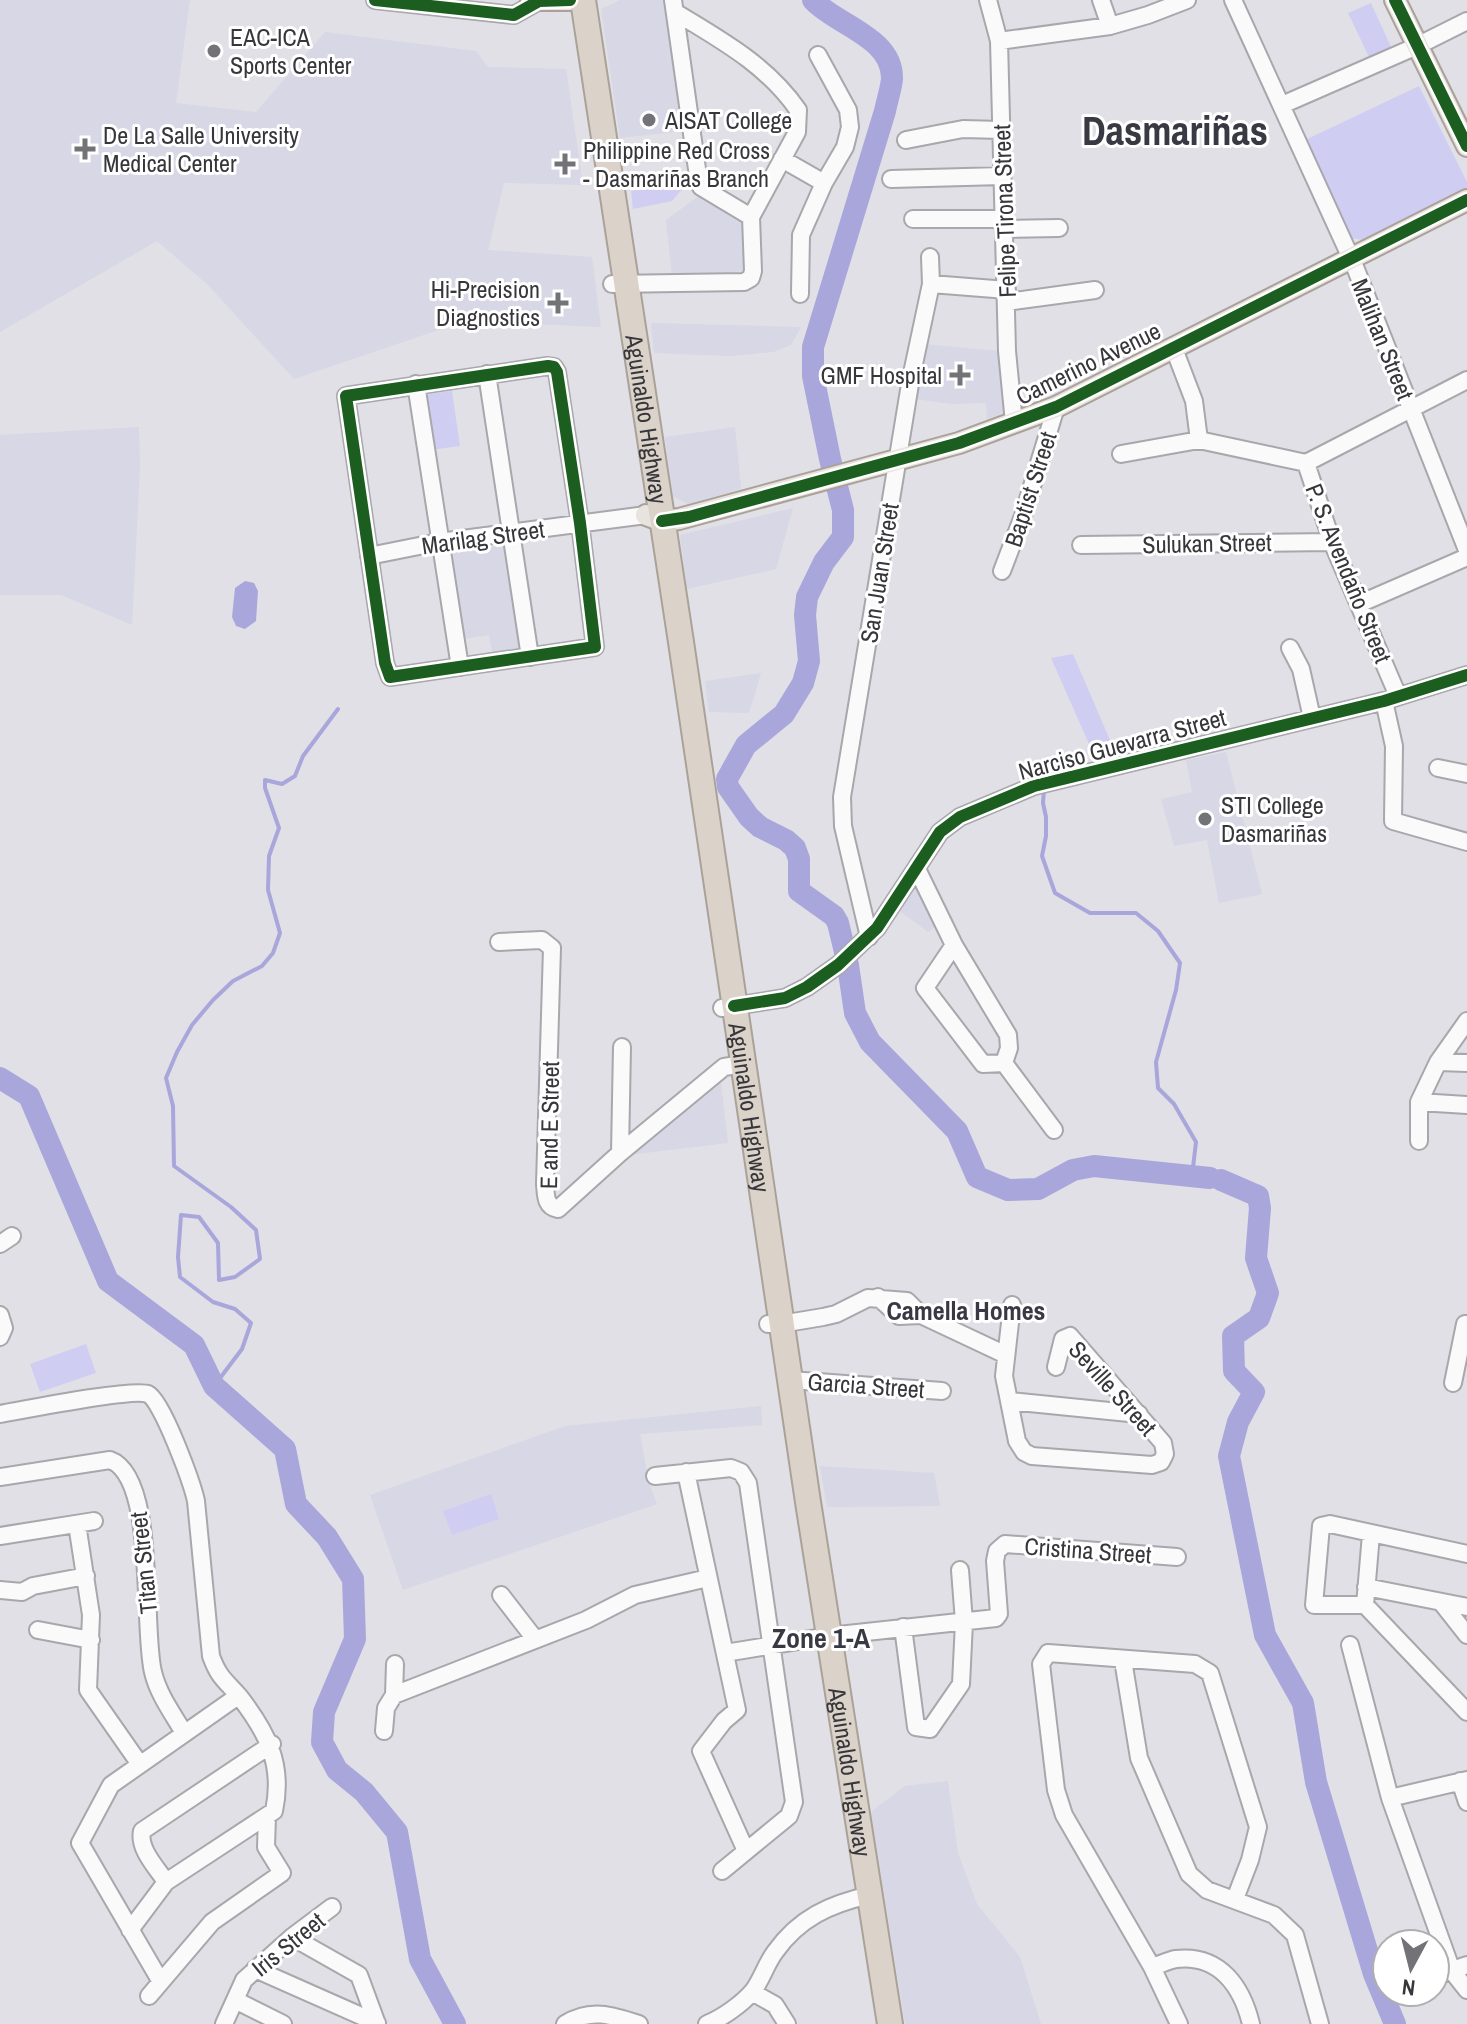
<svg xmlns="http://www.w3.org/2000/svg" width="1467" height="2024" viewBox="0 0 1467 2024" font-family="'Archivo Narrow',sans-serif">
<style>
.built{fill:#d7d7e5}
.green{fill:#cfcef2}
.water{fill:#a9a6db}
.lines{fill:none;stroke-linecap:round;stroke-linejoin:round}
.stream{stroke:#a9a6db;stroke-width:4}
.river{stroke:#a9a6db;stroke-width:22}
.minor-casing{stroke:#a7a7ac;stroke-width:20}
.major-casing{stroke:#aaa299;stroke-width:24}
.highway-casing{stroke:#aaa299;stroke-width:28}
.minor{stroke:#fafafb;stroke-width:16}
.major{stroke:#e8e3de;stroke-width:20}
.highway{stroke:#dbd3c9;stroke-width:24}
.cycleway-casing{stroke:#fff;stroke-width:17}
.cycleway{stroke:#1b5e20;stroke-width:12}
.poi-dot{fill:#727277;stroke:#fff;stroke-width:3}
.labels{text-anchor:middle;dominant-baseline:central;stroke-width:6;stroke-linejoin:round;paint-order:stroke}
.poi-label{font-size:24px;fill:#36363b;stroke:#fff;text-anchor:start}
.street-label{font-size:24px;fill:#36363b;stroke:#fff}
.neighbourhood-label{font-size:26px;font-weight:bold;fill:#393943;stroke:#fff}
.quarter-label{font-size:28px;font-weight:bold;fill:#393943;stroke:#fff}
.town-label{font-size:40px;font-weight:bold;fill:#393943;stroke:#fff}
</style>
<rect width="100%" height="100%" fill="#e0e0e6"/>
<path class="built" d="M 0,0 L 190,0 L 176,103 L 256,112 L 325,32 L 476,51 L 488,67 L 566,69 L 583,185 L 504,183 L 488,250 L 592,257 L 601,327 L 465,321 L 294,379 L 207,284 L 157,241 L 0,332 Z
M 620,0 L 667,0 L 682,131 L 620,138 L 601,9 Z
M 700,195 L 741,218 L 745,225 L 748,271 L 672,275 L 666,220 Z
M 651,323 L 801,327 L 791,345 L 773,352 L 731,356 L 654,353 Z
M 924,344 L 999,351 L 1004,413 L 987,419 L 986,403 L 952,404 L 915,399 Z
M 139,427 L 140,466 L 132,625 L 61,595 L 0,595 L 0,435 Z
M 735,427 L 741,489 L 688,504 L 673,496 L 665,437 Z
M 793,508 L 776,569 L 687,589 L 680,535 Z
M 505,545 L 522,654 L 493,658 L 489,635 L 462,639 L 448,554 Z
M 761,673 L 749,713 L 709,712 L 705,681 Z
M 1226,752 L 1262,894 L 1219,903 L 1207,840 L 1174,846 L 1161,799 L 1192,792 L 1186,760 Z
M 918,882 L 939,924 L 928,932 L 900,911 Z
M 720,1075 L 728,1143 L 628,1155 Z
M 761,1406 L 762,1425 L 640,1434 L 649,1483 L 657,1504 L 403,1590 L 370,1495 L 565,1426 Z
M 820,1466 L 934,1473 L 940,1506 L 827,1507 Z
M 948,1781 L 958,1853 L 977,1904 L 1020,1957 L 1041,2024 L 905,2024 L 871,1812 L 905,1786 Z"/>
<path class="green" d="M 1371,3 L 1391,47 L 1369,57 L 1348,13 Z
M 1419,86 L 1467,182 L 1467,189 L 1363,240 L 1350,238 L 1303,141 Z
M 691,179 L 672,201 L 633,209 L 631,191 Z
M 452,391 L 460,446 L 430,450 L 422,395 Z
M 1073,654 L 1116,754 L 1097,762 L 1051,658 Z
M 86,1344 L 96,1373 L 40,1392 L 30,1364 Z
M 491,1494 L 499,1519 L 452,1535 L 443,1511 Z"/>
<path class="water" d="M 245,581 L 254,583 L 258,591 L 256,621 L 245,629 L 236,626 L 232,617 L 235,588 Z"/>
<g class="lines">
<path class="stream" d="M 1044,790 L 1043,803 L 1046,817 L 1046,836 L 1042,856 L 1055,893 L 1090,913 L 1136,913 L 1158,931 L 1180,963 L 1176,990 L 1156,1062 L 1158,1088 L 1174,1104 L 1196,1142 L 1192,1176
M 214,1386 L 242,1349 L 251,1323 L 235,1309 L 213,1302 L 180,1277 L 178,1257 L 181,1215 L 199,1217 L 218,1243 L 219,1280 L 235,1277 L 260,1259 L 256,1230 L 231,1207 L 174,1166 L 173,1106 L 166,1078 L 177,1052 L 192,1025 L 213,1000 L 233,981 L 262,966 L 273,953 L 280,933 L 268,890 L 269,856 L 279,828 L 265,788 L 265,780 L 282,784 L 295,776 L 303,756 L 338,709"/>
<path class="river" d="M 813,0 C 836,25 893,37 892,79 C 891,89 887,101 885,111 L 813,347 L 813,376 L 830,459 L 843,510 L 843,537 L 824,562 L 807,597 L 805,615 L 809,661 L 803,683 L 784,714 L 746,745 L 727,779 L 728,787 L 749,817 L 760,827 L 786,840 L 795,848 L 799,859 L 799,891 L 834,916 L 838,923 L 845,952
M 848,965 L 855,1013 L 870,1042 L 957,1131 L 977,1177 L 1008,1190 L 1038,1189 L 1073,1170 L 1094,1166 L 1210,1178
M 0,1078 L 29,1096 L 108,1281 L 194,1345 L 214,1386 L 285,1449 L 296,1504 L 327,1537 L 353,1579 L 355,1639 L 324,1712 L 322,1742 L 337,1770 L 364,1792 L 397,1832 L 420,1959 L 455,2024
M 1221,1180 L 1258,1196 L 1260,1208 L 1256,1258 L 1268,1293 L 1259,1318 L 1233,1336 L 1234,1371 L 1254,1392 L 1238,1422 L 1229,1456 L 1265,1635 L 1303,1703 L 1316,1782 L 1374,1974 L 1395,2024"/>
<defs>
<path id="minor" d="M 375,0 L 514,15 L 539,1
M 673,0 L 699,183 L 701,187 L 751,217
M 988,0 L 999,41 L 1007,351 L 1014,423
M 1101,0 L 1110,26
M 1233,0 L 1355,267 L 1467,550
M 675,12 C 721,40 767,65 798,110 L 797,132 L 751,217
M 999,41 L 1110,26 L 1148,15 L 1187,0
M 1282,105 L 1417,46 L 1467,21
M 906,140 L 963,129 L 1001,130
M 782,159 L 824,183
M 891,179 L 1002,176
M 913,219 L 1005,219
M 1005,229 L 1059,228
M 612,284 L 744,282 L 751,278 L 753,271 L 751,217
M 931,284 L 1007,290
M 800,294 L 801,235 L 824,183 L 845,147 L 850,127 L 848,110 L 818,55
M 1007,302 L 1095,290
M 1173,346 L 1194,401 L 1199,440 L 1306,463
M 548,366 L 554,367 L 557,372 L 580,523 L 595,647 L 390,677 L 385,663 L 346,396 Z
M 487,374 L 530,657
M 416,384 L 460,667
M 1121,454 L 1199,440
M 1306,463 L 1332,542 L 1398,696
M 1306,463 L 1467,380
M 1081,545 L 1332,542
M 369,556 L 439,542 L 646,515
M 1002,571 L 1023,516 L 1056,407
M 1359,604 L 1467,557
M 1290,648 L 1301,669 L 1312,718
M 1384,701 L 1394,746 L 1393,821 L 1467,842
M 1438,768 L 1467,774
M 917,869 L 954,945 L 1008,1035 L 1009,1048 L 1004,1063
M 869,937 L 843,826 L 842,797 L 911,378 L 931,284 L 930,257
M 499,942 L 542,940 L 552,948 L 545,1184 C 546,1195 545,1207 558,1209 L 620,1153 L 724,1067 L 743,1064
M 954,945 L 925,988 L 983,1064 L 1004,1063 L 1054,1130
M 722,1008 L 785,998 L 807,987 L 838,965 L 877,928 L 940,832 L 960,817 L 1034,786 L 1384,701 L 1467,675
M 1467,1021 L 1438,1062 L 1419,1102 L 1467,1105
M 1438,1062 L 1467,1063
M 1419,1141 L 1419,1102
M 620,1153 L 622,1047
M 0,1244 L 12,1236
M 878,1297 L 899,1316 L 921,1315
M 1012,1305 L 1004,1376 L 1017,1441 L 1024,1452 L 1032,1456 L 1152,1465 L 1161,1462 L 1165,1454 L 1163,1443 L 1070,1336 L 1063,1339 L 1056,1367
M 0,1315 L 4,1328 L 0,1337
M 768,1324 L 781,1324 L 823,1317 L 836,1314 L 868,1298 L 907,1301 L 921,1315 L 1006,1355
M 790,1380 L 942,1391
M 1453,1383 L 1465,1324 L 1467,1324
M 1010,1401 L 1139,1414
M 0,1414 C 23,1410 133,1388 148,1394 C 162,1400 192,1483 196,1501 L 211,1656 C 219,1678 225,1680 239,1696 C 267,1732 284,1764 274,1811 L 166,1882 L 130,1930
M 686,1472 L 737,1710 L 724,1721 L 701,1751 L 746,1851
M 655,1476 L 731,1468 L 741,1472 L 748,1483 L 794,1802 L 789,1816 L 722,1871
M 0,1477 L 110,1460 C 157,1477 142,1628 153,1672 C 158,1694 173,1714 184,1733
M 77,1524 L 91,1615 L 88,1690 L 139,1763
M 1371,1534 L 1365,1605 L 1467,1712
M 0,1536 L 94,1521
M 1366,1587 L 1467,1607
M 0,1590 L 22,1592 L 33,1586 L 86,1576
M 501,1595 L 535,1639
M 1441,1602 L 1467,1635
M 1365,1605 L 1314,1605 L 1321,1526 L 1330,1524 L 1467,1554
M 903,1627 L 916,1727 L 930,1729 L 961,1684 L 964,1622 L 960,1570
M 38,1630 L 91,1640
M 1350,1645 L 1390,1798 L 1452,1971 L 1467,1990
M 725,1653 L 829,1636 L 996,1618 L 999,1614 L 995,1561 L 997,1551 L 1005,1544 L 1177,1557
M 1123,1660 L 1139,1758 L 1189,1874 L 1207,1890 L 1274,1915 L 1295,1935 L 1320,2024
M 394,1695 L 586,1620 L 635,1595 L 708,1578
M 384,1731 L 386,1708 L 394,1695 L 395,1664
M 1460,1781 L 1467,1802
M 1390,1798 L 1467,1780
M 166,1882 C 157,1868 138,1849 142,1831 L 272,1744
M 292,1937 L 359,1975 L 377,2024
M 1152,1967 C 1159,1965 1169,1960 1176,1959 C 1220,1954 1242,1987 1251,2024
M 255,1969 L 377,2023
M 1435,1976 L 1467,1965
M 161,1982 L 80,1843 L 111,1785 L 238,1696
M 752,1992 L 775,2005 L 787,2024
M 149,1996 L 212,1922 L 282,1873 L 266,1847 L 267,1816
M 235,2000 L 283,2024
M 224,2024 L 244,1980 L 292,1937 L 332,1907
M 565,2024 C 590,2008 612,2015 639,2024
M 707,2024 C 722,2018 742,2004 753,1991 C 762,1979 766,1964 775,1952 C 799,1918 830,1904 870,1895
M 1179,2024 L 1152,1967 L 1064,1815 L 1056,1790 L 1041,1664 L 1048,1653 L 1195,1664 L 1210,1673 L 1258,1827 L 1250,1860 L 1235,1899"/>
<path id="major" d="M 531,0 L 570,0
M 1395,0 L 1467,146
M 646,515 L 662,521 L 679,519 L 959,443 L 1056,407 L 1467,200"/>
<g id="highway">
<path id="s1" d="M 583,0 L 681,642 L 808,1502 L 890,2024"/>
</g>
</defs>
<use href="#minor" class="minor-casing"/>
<use href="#major" class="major-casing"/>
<use href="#highway" class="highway-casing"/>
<use href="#minor" class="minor"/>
<use href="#major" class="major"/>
<use href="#highway" class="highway"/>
<defs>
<path id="cycleway" d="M 375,0 L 514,15 L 539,1 L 570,0
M 1395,0 L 1467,146
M 548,366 L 554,367 L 557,372 L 580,523 L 595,647 L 390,677 L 385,663 L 346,396 Z
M 662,521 L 689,517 L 959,443 L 1056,407 L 1467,200
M 734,1006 L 785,998 L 807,987 L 838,965 L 877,928 L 940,832 L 960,817 L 1034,786 L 1384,701 L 1467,675"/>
</defs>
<use href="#cycleway" class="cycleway-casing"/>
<use href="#cycleway" class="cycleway"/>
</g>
<g class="poi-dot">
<circle cx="214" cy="51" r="8"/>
<circle cx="649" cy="120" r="8"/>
<path d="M81 137h8v8h8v8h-8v8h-8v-8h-8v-8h8z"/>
<path d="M561 152h8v8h8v8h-8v8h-8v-8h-8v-8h8z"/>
<path d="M554 291h8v8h8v8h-8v8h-8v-8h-8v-8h8z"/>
<path d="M956 363h8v8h8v8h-8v8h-8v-8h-8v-8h8z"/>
<circle cx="1205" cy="819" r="8"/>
</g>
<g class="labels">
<g class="poi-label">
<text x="230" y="37">EAC-ICA<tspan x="230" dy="28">Sports Center</tspan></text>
<text x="665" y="120">AISAT College</text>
<text x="103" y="135">De La Salle University<tspan x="103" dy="28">Medical Center</tspan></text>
<text x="583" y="150">Philippine Red Cross<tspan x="583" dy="28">- Dasmariñas Branch</tspan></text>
<text x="540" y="289" text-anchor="end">Hi-Precision<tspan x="540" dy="28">Diagnostics</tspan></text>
<text x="942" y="375" text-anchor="end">GMF Hospital</text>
<text x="1221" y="805">STI College<tspan x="1221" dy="28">Dasmariñas</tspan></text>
</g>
<g class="street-label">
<text transform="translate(1004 211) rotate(-92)">Felipe Tirona Street</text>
<text transform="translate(1383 339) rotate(68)">Malihan Street</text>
<text transform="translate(1088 363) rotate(-26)">Camerino Avenue</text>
<text stroke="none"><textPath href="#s1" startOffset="424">Aguinaldo Highway</textPath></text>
<text transform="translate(1030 489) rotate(-72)">Baptist Street</text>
<text transform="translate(483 537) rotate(-8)">Marilag Street</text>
<text transform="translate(1207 543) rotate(-1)">Sulukan Street</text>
<text transform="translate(879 573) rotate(-81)">San Juan Street</text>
<text transform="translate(1349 573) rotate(68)">P. S. Avendaño Street</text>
<text transform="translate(1122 744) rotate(-15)">Narciso Guevarra Street</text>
<text stroke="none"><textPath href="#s1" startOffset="1120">Aguinaldo Highway</textPath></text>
<text transform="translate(549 1125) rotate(-89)">E and E Street</text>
<text transform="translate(866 1385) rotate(4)">Garcia Street</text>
<text transform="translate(1113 1388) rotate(48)">Seville Street</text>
<text transform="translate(1088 1550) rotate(4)">Cristina Street</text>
<text transform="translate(143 1563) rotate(-96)">Titan Street</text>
<text stroke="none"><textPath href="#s1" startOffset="1792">Aguinaldo Highway</textPath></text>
<text transform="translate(288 1944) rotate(-39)">Iris Street</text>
</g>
<g class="neighbourhood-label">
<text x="966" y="1310">Camella Homes</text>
</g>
<g class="quarter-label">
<text x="821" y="1638">Zone 1-A</text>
</g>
<g class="town-label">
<text x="1175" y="130">Dasmariñas</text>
</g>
</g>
<g transform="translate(1411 1968) rotate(187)"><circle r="38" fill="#ffffff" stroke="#afafb1" stroke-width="2"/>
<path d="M0-6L14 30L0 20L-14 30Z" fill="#727277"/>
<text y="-12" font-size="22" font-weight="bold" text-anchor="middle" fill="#36363b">N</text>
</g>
</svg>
